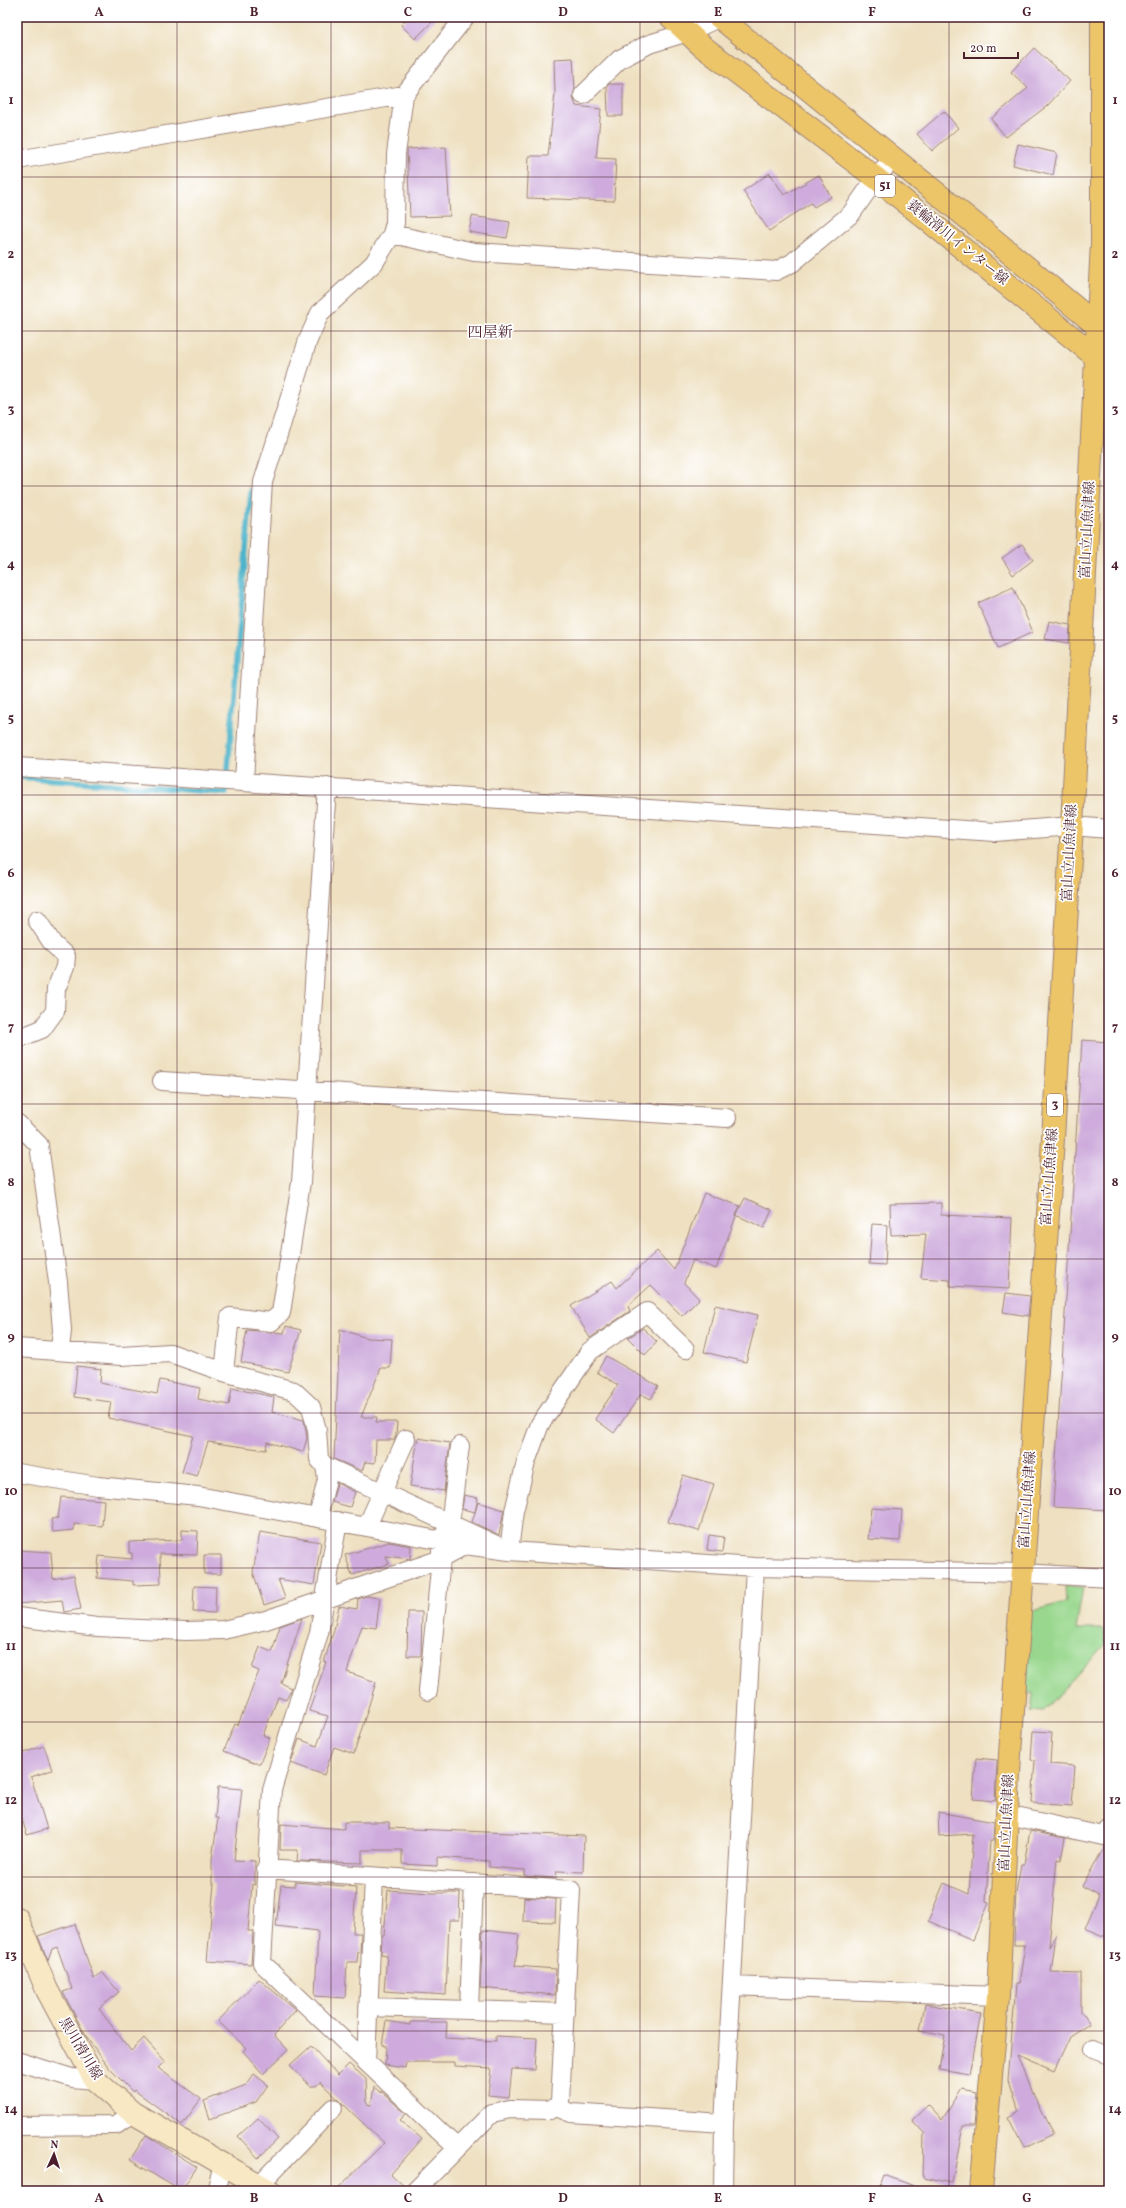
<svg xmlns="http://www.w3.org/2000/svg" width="1126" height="2208" viewBox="0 0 1126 2208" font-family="Vollkorn,'Noto Serif JP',serif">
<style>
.green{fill:#98d78d;stroke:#717b5c}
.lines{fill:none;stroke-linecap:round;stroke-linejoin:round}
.stream{stroke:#4db4cb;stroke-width:5.5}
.building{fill:#ceabdc}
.street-casing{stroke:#9c8076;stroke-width:20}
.secondary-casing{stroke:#9c8076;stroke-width:24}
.primary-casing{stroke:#9c8076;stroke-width:24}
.street{stroke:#fff;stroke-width:18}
.secondary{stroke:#f8e8c3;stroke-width:22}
.primary{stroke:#edc569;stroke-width:22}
.grid{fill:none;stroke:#4a1f2b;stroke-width:1;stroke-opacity:0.55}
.labels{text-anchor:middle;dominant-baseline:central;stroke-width:3.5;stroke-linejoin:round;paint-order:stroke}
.shield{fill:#fff;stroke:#80626b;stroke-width:1}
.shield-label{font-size:13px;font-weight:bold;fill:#4a1f2b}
.street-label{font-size:14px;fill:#4a1f2b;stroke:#fff}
.neighbourhood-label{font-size:15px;fill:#4a1f2b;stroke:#fff}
.neatline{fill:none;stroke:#4a1f2b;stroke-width:1.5}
.grid-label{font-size:13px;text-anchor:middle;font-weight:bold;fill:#4a1f2b}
</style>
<rect width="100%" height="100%" fill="#fff"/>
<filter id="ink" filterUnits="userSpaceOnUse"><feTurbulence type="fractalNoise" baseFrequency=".025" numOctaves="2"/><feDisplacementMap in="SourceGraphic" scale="8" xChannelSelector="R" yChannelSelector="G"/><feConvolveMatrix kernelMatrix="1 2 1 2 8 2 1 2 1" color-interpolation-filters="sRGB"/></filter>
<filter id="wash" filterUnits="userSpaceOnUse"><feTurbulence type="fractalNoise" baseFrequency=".012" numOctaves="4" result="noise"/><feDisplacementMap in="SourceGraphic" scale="16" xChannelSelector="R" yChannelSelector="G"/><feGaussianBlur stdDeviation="0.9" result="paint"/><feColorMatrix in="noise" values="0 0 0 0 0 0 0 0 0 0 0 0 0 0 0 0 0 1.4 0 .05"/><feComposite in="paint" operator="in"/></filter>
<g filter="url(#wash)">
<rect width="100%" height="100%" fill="#eee0c0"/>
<path class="green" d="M 1065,1586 L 1083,1587 L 1076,1629 L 1103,1629 L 1106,1644 L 1044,1711 L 1031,1710 L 1033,1693 L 1023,1693 L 1028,1612 L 1066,1602 Z"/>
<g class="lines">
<path class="stream" d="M 17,777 L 226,793 L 251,490"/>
</g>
<g id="blocks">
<path class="building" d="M 409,17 L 437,17 L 415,39 L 401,25 Z
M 1034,48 L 1070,81 L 1047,106 L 1006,137 L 991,119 L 1028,88 L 1011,72 Z
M 573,58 L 575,89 L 573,97 L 576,106 L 601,109 L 596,158 L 616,159 L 614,201 L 527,198 L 529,156 L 548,156 L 555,94 L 554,59 Z
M 609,84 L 623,84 L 623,116 L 608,116 L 607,86 Z
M 944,111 L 958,128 L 932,151 L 917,134 Z
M 1018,144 L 1057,153 L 1053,175 L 1013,165 Z
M 446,147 L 450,216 L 410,217 L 407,149 Z
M 770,173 L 784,195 L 819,175 L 831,197 L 814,207 L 811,203 L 769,231 L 743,191 Z
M 472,216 L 510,222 L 507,238 L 469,232 Z
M 1022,544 L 1033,560 L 1013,575 L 1002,558 Z
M 1013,587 L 1033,632 L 998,648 L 978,603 Z
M 1049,621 L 1070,625 L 1069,643 L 1045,639 Z
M 1082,1040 L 1109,1042 L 1109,1510 L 1053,1507 Z
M 704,1193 L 740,1206 L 716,1269 L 693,1260 L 684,1283 L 699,1299 L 682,1316 L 651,1285 L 628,1306 L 630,1311 L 590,1338 L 571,1306 L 612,1281 L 617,1288 L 657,1251 L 674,1270 Z
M 745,1198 L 772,1210 L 764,1228 L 736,1215 Z
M 941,1203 L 941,1215 L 1012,1218 L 1009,1289 L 950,1286 L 950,1280 L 921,1278 L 926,1234 L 891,1235 L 890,1204 Z
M 872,1224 L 887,1225 L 885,1265 L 869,1264 Z
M 1006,1293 L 1030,1296 L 1028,1316 L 1003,1312 Z
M 715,1305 L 758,1315 L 746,1362 L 704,1352 Z
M 286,1326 L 301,1330 L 288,1372 L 241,1362 L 247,1330 L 284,1333 Z
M 643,1328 L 657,1342 L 645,1355 L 628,1338 Z
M 340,1329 L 367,1338 L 392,1339 L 390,1368 L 381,1368 L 361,1417 L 377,1417 L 376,1422 L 397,1422 L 396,1435 L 394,1440 L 376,1440 L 375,1463 L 365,1462 L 362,1471 L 334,1459 Z
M 606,1356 L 658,1386 L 651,1399 L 641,1394 L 614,1433 L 595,1419 L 618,1385 L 597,1372 Z
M 77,1366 L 101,1369 L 100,1383 L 157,1394 L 160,1380 L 200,1388 L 198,1399 L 229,1405 L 232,1388 L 274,1397 L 272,1412 L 304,1420 L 307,1438 L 303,1452 L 267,1442 L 266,1450 L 208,1442 L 197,1476 L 182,1472 L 193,1436 L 108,1418 L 111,1402 L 74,1397 Z
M 418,1438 L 450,1443 L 444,1491 L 410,1486 Z
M 683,1475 L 714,1484 L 699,1531 L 668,1522 Z
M 337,1483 L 355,1492 L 350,1507 L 332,1502 Z
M 464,1495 L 478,1498 L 475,1512 L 478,1502 L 504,1510 L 499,1535 L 472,1522 L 475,1512 L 462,1509 Z
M 61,1497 L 104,1500 L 102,1526 L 74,1524 L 74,1530 L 53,1532 L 51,1519 L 58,1518 Z
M 871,1508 L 902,1510 L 900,1541 L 868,1539 Z
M 182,1530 L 198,1531 L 197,1555 L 160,1554 L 161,1584 L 133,1585 L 133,1581 L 97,1578 L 99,1556 L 132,1559 L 132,1553 L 129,1553 L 129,1542 L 182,1540 Z
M 260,1532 L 321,1542 L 314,1585 L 278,1579 L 285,1598 L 264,1605 L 253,1572 Z
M 709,1535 L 724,1537 L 722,1552 L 707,1550 Z
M 389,1542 L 411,1546 L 410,1559 L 386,1556 L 389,1564 L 352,1575 L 345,1555 Z
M 17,1550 L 51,1552 L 53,1579 L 74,1575 L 81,1609 L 64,1612 L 62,1600 L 17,1604 Z
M 204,1555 L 221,1555 L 221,1574 L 204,1574 Z
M 194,1586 L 216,1587 L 215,1613 L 193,1612 Z
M 366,1596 L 380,1598 L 376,1628 L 362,1626 L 347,1672 L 376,1682 L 354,1754 L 334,1747 L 324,1775 L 291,1763 L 299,1739 L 317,1746 L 328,1716 L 309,1711 L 326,1662 L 324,1662 L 334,1630 L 339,1606 L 357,1609 L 358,1599 Z
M 408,1612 L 422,1612 L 421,1656 L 407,1656 Z
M 302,1618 L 281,1683 L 292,1688 L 286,1700 L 278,1697 L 263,1735 L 270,1738 L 260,1763 L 254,1763 L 224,1751 L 235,1724 L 238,1725 L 259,1671 L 252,1668 L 260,1647 L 272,1652 L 280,1626 Z
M 1033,1731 L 1052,1732 L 1050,1764 L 1075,1766 L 1072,1806 L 1032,1803 L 1035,1760 L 1031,1759 Z
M 17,1745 L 20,1745 L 23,1753 L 44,1746 L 52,1770 L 31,1777 L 47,1829 L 27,1835 L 17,1803 Z
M 976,1758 L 997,1760 L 995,1801 L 973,1799 Z
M 218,1787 L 242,1789 L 234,1860 L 255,1861 L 255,1885 L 252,1884 L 248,1931 L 253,1931 L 251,1964 L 207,1961 L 214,1884 L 212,1884 L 212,1859 L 218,1818 L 215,1818 Z
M 938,1812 L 994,1822 L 993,1841 L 990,1841 L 986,1901 L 989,1902 L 973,1940 L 928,1921 L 944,1883 L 969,1894 L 973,1834 L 939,1836 Z
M 344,1822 L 389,1822 L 389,1828 L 584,1836 L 583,1872 L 557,1871 L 556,1878 L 525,1876 L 525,1870 L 489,1867 L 489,1861 L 437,1857 L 437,1866 L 402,1864 L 402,1850 L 362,1850 L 362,1863 L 297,1861 L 298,1850 L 280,1850 L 281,1824 L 344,1829 Z
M 1030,1831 L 1065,1838 L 1061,1860 L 1057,1859 L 1049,1946 L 1056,1935 L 1051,1972 L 1081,1973 L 1081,2011 L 1090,2024 L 1070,2037 L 1055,2070 L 1018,2054 L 1032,2093 L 1053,2134 L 1025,2148 L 1009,2117 L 1018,2112 L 1008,2081 L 1016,1984 L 1019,1984 L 1025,1945 L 1014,1945 L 1016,1893 L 1021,1864 L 1024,1864 Z
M 1109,1844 L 1109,1938 L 1085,1928 L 1099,1895 L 1082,1886 L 1105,1846 Z
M 295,1882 L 356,1887 L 353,1933 L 361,1933 L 360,1952 L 358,1952 L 357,1962 L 347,1962 L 345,1998 L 315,1996 L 318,1931 L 276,1926 L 281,1885 L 295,1886 Z
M 388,1890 L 430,1893 L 460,1893 L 459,1920 L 449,1920 L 446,1995 L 384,1991 L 387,1955 L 381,1954 L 382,1935 L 384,1935 Z
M 524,1897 L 556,1899 L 555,1922 L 523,1921 Z
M 75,1924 L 94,1979 L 102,1972 L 119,1992 L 99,2009 L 131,2051 L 144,2038 L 165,2061 L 158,2068 L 201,2099 L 182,2125 L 134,2090 L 133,2092 L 110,2069 L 87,2038 L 68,2002 L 63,1992 L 72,1989 L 57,1947 L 52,1949 L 48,1961 L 38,1936 Z
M 483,1930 L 519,1934 L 515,1966 L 556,1969 L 555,1995 L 480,1988 Z
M 259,1979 L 296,2010 L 274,2035 L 288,2050 L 263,2074 L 243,2051 L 246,2048 L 218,2021 Z
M 925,2004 L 981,2013 L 970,2074 L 939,2069 L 945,2035 L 920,2030 Z
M 386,2021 L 410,2025 L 410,2022 L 447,2022 L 446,2038 L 496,2041 L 496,2036 L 537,2038 L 535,2070 L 512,2069 L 509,2097 L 488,2095 L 491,2068 L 455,2066 L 455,2062 L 406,2062 L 405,2068 L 385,2065 L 386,2046 L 382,2045 Z
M 311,2046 L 338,2075 L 349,2064 L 366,2079 L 367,2104 L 371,2105 L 374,2087 L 381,2093 L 381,2091 L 406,2114 L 400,2120 L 422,2139 L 391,2174 L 405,2187 L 405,2191 L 335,2191 L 384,2143 L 320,2082 L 316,2086 L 310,2086 L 290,2065 Z
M 254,2074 L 268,2085 L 256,2102 L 210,2119 L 204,2101 L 246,2085 Z
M 962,2089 L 977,2092 L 974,2126 L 963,2126 L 952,2184 L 923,2178 L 924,2133 L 912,2120 L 928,2105 L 942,2120 Z
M 258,2118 L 278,2139 L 258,2158 L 238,2136 Z
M 146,2135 L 197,2167 L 181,2191 L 130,2160 Z
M 884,2175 L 922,2189 L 922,2191 L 878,2191 Z"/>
</g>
</g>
<g filter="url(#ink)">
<use href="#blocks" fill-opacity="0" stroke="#9c8076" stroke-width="1"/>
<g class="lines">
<defs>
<path id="street" d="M 583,95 L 620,59 L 649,44 L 688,32 L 720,17
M 17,160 L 404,95
M 392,234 L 474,252 L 776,271 L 792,263 L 851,214 L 876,178 L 892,159
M 17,767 L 995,832 L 1072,826 L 1109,829
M 244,780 L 263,482 L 308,340 L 320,313 L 374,263 L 392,234 L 395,223 L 396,154 L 404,95 L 465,17
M 17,1039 L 42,1029 L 55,1011 L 56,989 L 65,967 L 66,956 L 53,944 L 37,920
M 162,1081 L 727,1118
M 17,1123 L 39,1145 L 58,1282 L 62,1330 L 60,1350
M 17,1348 L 121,1356 L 170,1353 L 224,1372
M 325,1466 L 509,1551 L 514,1511 L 526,1462 L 540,1424 L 590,1351 L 647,1312 L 685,1349
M 17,1473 L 98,1486 L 198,1496 L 465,1545 L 509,1551 L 755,1567 L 1022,1573 L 1109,1578
M 318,1517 L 327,1479 L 325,1466 L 319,1459 L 317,1430 L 311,1407 L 294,1391 L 224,1372 L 230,1317 L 271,1322 L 281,1313 L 301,1182 L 327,787
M 338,1521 L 319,1633 L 272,1790 L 262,1963 L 456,2147
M 367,1526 L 406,1439
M 17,1617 L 97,1627 L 186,1631 L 223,1630 L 266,1620 L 441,1559 L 465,1545
M 428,1691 L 441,1559 L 441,1541 L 450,1524 L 460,1446
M 1007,1815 L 1103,1836 L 1109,1829
M 266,1869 L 571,1890 L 560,2102 L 556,2107 L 550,2110 L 510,2109 L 492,2113 L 415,2191
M 732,1986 L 998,1996
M 368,2007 L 469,2010 L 474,1883
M 469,2010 L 565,2013
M 1093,2049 L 1109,2055
M 17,2061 L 72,2078 L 95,2080
M 366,2062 L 374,1877
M 556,2107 L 571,2113 L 724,2123 L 755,1567
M 17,2126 L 116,2125 L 133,2113
M 259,2185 L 333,2108
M 216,2191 L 223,2165
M 723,2191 L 724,2123"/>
<path id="secondary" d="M 17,1918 L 47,1990 L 95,2080 L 133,2113 L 270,2191"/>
<path id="primary" d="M 671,17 L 702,46 L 876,178 L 1106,365
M 719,17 L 981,229 L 1107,334
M 981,2191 L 998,1996 L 1010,1754 L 1051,1171 L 1072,826 L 1102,242 L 1102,17"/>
</defs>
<use href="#street" class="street-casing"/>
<use href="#secondary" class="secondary-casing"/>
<use href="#primary" class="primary-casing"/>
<use href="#street" class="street"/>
<use href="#secondary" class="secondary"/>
<use href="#primary" class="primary"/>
</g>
</g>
<path class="grid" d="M 177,17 L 177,2191M 331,17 L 331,2191M 486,17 L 486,2191M 640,17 L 640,2191M 795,17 L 795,2191M 949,17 L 949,2191M 17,177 L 1109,177M 17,331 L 1109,331M 17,486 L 1109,486M 17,640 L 1109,640M 17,795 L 1109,795M 17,949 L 1109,949M 17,1104 L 1109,1104M 17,1259 L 1109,1259M 17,1413 L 1109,1413M 17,1568 L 1109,1568M 17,1722 L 1109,1722M 17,1877 L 1109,1877M 17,2031 L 1109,2031"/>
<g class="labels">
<g class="shield">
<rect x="875" y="175" width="20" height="22" rx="3"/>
<rect x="1047" y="1094" width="16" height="22" rx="3"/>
</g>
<g class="shield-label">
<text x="885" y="186">51</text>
<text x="1055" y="1105">3</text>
</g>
<g class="street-label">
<text transform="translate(957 243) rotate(39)">蓑輪滑川インター線</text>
<text transform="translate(1088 530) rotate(-87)">富山立山魚津線</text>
<text transform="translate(1070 853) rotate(-87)">富山立山魚津線</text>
<text transform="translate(1050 1177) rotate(-86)">富山立山魚津線</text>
<text transform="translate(1028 1500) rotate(-86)">富山立山魚津線</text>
<text transform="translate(1007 1823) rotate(-87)">富山立山魚津線</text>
<text transform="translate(80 2049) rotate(59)">黒川滑川線</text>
</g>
<g class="neighbourhood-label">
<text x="490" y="333">四屋新</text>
</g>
</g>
<rect width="1126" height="2208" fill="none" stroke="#fff" stroke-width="44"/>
<g transform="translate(54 2154) rotate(3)" stroke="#ffffff" stroke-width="3" paint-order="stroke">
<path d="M0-3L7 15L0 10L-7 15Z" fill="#4a1f2b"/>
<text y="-6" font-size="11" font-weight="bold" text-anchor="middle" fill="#4a1f2b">N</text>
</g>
<path d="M964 52v6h54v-6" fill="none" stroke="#4a1f2b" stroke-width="2"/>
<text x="970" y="52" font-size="12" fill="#4a1f2b" stroke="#ffffff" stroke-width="3" paint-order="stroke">20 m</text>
<rect x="22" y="22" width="1082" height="2164" class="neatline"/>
<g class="grid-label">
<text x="99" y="16">A</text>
<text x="254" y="16">B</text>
<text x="408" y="16">C</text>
<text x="563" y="16">D</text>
<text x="718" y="16">E</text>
<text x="872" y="16">F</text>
<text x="1027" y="16">G</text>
<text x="11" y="104">1</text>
<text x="1115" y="104">1</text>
<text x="11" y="258">2</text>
<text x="1115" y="258">2</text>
<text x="11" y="413">3</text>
<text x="1115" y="413">3</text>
<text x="11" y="568">4</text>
<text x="1115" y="568">4</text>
<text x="11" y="722">5</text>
<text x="1115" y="722">5</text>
<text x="11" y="877">6</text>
<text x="1115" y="877">6</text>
<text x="11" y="1031">7</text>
<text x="1115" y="1031">7</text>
<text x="11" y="1186">8</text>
<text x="1115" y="1186">8</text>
<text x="11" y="1340">9</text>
<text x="1115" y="1340">9</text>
<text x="11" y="1495">10</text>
<text x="1115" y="1495">10</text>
<text x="11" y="1650">11</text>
<text x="1115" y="1650">11</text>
<text x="11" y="1804">12</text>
<text x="1115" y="1804">12</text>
<text x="11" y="1959">13</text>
<text x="1115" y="1959">13</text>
<text x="11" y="2113">14</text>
<text x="1115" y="2113">14</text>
<text x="99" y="2202">A</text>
<text x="254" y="2202">B</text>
<text x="408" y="2202">C</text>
<text x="563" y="2202">D</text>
<text x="718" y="2202">E</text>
<text x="872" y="2202">F</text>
<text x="1027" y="2202">G</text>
</g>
</svg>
